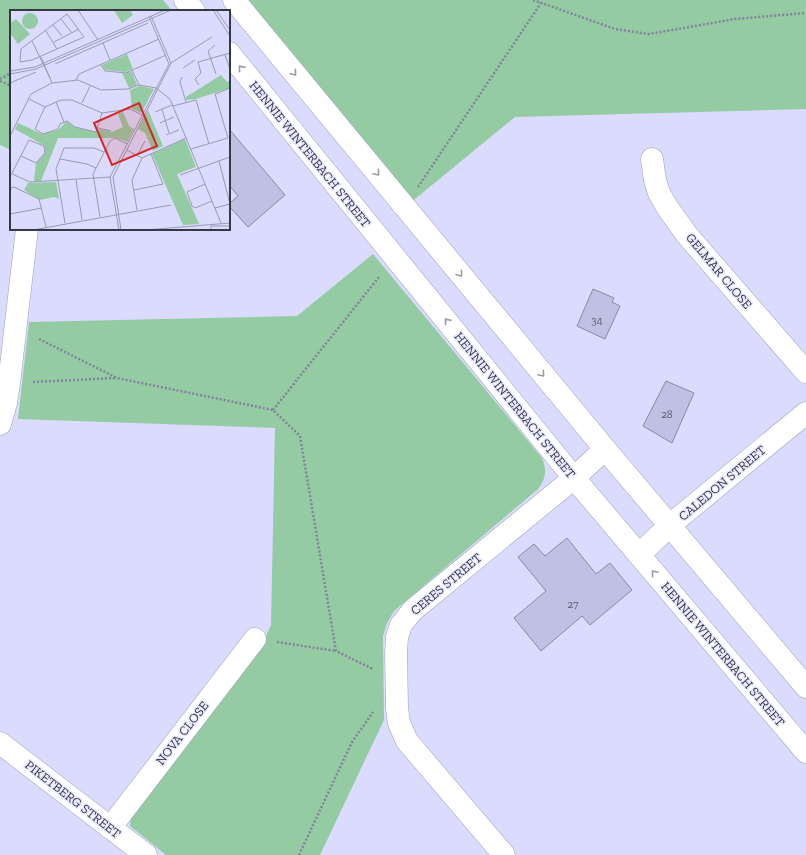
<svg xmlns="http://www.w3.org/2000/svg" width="806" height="855" viewBox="0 0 806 855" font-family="'Zilla Slab',serif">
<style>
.green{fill:#95cba3}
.building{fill:#c0c1e2;stroke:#8889a8}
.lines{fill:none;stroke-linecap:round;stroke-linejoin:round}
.street-casing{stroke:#9e9fbf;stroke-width:23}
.secondary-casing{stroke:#9e9fbf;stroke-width:23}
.path{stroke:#82839a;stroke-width:2.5;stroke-dasharray:2 2;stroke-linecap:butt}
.street{stroke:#fff;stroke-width:22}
.secondary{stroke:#fff;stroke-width:22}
.oneway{stroke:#9b9ca2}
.labels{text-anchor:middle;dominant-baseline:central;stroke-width:3;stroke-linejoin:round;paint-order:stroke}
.number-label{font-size:11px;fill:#595a6c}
.street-label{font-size:13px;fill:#373845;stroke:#e8e9fe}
.inset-road{fill:none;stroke:#999ab3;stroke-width:1}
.view{fill:#d62828;fill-opacity:0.15;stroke:#d62828;stroke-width:2}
.inset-edge{fill:none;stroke:#373845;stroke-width:2}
</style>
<rect width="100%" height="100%" fill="#dadbfd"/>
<path class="green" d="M 0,0 L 163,0 L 172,11 L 11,11 L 11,150 L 0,145 Z
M 248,0 L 806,0 L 806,109 L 515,117 L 409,204 Z
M 373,254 L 542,458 C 547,470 546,479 538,489 L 394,611 L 387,623 L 383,636 L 384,720 L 320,855 L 166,855 L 130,826 L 131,817 L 261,647 L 271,625 L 275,428 L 18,419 L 29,322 L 297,316 Z"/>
<path class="building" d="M 229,129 L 285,195 L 248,227 L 229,206 L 229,204 L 238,196 L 229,185 Z
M 593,289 L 614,298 L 612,302 L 620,306 L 605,339 L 577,326 Z
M 666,381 L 694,393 L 672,443 L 643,426 Z
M 567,538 L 596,574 L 610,563 L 632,590 L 590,625 L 582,616 L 541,651 L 514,618 L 546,591 L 518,557 L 534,544 L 545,556 Z"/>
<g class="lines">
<defs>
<path id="street" d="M 652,159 L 655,180 L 659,193 L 667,207 L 687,235 L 806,372
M 0,424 L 6,403 L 9,383 L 27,229
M 639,555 L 670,525 L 806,413
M 0,743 L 146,855
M 110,828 L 255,639
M 504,855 L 407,741 L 399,723 L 397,708 L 396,653 L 397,637 L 401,625 L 413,610 L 574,478 L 605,449"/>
<path id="secondary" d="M 185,0 L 194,11
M 234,0 L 605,449 L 806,687
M 229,53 L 574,478 L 806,752"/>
</defs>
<use href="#street" class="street-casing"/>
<use href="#secondary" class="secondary-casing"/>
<path class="path" d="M 533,0 L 615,29 L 649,34 L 735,19 L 806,13
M 0,79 L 11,73
M 0,81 L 11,86
M 418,187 L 541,3
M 39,339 L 117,378 L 273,410 L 300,436 L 336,651 L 373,669
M 33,382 L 116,378
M 273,410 L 379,277
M 277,642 L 336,651
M 299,855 L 352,742 L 373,712"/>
<use href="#street" class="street"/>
<use href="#secondary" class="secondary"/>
</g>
<defs><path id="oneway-chevron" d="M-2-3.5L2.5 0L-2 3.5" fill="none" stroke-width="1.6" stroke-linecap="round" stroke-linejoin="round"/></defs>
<g class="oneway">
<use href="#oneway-chevron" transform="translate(241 68) rotate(-129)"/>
<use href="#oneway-chevron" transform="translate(294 73) rotate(50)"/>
<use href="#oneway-chevron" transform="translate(377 173) rotate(50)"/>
<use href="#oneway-chevron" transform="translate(460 274) rotate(50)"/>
<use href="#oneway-chevron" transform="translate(447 321) rotate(-129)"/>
<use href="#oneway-chevron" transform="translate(542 374) rotate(50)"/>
<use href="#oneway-chevron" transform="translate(654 573) rotate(-130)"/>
</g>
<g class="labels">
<g class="number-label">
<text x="597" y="320">34</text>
<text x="667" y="414">28</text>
<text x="573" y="604">27</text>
</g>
<g class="street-label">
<text transform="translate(310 154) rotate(51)">HENNIE WINTERBACH STREET</text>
<text transform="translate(719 271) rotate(50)">GELMAR CLOSE</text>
<text transform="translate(515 405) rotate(51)">HENNIE WINTERBACH STREET</text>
<text transform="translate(722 483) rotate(-40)">CALEDON STREET</text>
<text transform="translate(446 584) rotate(-40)">CERES STREET</text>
<text transform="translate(723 654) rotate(50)">HENNIE WINTERBACH STREET</text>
<text transform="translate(182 733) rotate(-52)">NOVA CLOSE</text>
<text transform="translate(73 799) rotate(38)">PIKETBERG STREET</text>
</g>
</g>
<g transform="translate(10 10)">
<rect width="220" height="220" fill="#dadbfd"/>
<path d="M 104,0 L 120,0 L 123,5 L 112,13 ZM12 11a8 8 0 1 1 16 0a8 8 0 1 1-16 0ZM 6,9 L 20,24 L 8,34 L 0,23 L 0,13 ZM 117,44 L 123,59 L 116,62 L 95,60 L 92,55 ZM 122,62 L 127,75 L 119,78 L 112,63 ZM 211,65 L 217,72 L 220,71 L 220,78 L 186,89 L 176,90 L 176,87 ZM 130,76 L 144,79 L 131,103 L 122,99 L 120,80 ZM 138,100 L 153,136 L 143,141 L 135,123 L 128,119 ZM 113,102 L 119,116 L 124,119 L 117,132 L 106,128 L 48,128 L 31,171 L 24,171 L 26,153 L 35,143 L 35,136 L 5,119 L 8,113 L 32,124 L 48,120 L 57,111 L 64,117 L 87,122 L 89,119 L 102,122 L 113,117 L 108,104 ZM 175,129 L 186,157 L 167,164 L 189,214 L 173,215 L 142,144 ZM 46,172 L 49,189 L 44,187 L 30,190 L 14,180 L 18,173 Z" fill="#95cba3"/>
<path class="inset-road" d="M 68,0 L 88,30M 203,0 L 220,26M 206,0 L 220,20M 57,4 L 74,27 L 22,50 L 10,52 L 11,39 ZM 51,9 L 61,22M 43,15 L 52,26M 36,21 L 47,39M 22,31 L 40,68M 44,32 L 69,19M 93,33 L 100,50M 205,35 L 198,41 L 206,64M 215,45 L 220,59M 31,47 L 42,73M 188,52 L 220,43M 188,52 L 191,63 L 185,69 L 189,75M 161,53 L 202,27M 45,54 L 138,13M 91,55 L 95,61 L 116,63 L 156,45M 173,58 L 185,50M 122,60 L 129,75M 0,61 L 25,57 L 155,0M 0,64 L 26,59 L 161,0M 172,67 L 170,72 L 176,92M 66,70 L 69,64 L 149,29M 0,73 L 26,62M 19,89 L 35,97 L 51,90 L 62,90 L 92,103 L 120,99 L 132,105M 46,92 L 54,112M 72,93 L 80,76M 163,96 L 186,90 L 199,134M 35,97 L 25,119 L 33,124 L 48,119 L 50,114 L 57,111 L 65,117 L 86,122 L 92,103M 152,99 L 159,123M 145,102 L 162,95M 150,113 L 164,107M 88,118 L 101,121M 156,125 L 169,120M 0,126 L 21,84 L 42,73 L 68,70 L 91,80 L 118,79 L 129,75 L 146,78 L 160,89 L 211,213M 218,128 L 205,84 L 220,78M 181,139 L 218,128M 117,140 L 132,148M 127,146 L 135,131M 132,148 L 176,128M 50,149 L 77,154 L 86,158M 0,163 L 20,172 L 101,167M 2,163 L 19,130 L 34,136 L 35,143 L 26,153 L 11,146M 170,165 L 220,147M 66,170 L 72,210M 195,174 L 177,182 L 182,196 L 185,198 L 202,191M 124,180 L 153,174 L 141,144M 0,184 L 1,178 L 4,177 L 29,189 L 36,217M 205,198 L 220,194 L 209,151M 127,200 L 122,170 L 132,148M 0,204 L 32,198M 90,207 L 83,164 L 100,131 L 105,128 L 117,134M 55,213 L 46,159 L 54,138 L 84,138 L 94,142M 23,220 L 161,195M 109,220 L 100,167 L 159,54 L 139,7M 111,220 L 103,167 L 161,53 L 141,6M 135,220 L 220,213M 201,220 L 201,216 L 220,216"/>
<path class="view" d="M 129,93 L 147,136 L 102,155 L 84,113 Z"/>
<rect width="220" height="220" class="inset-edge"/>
</g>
</svg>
